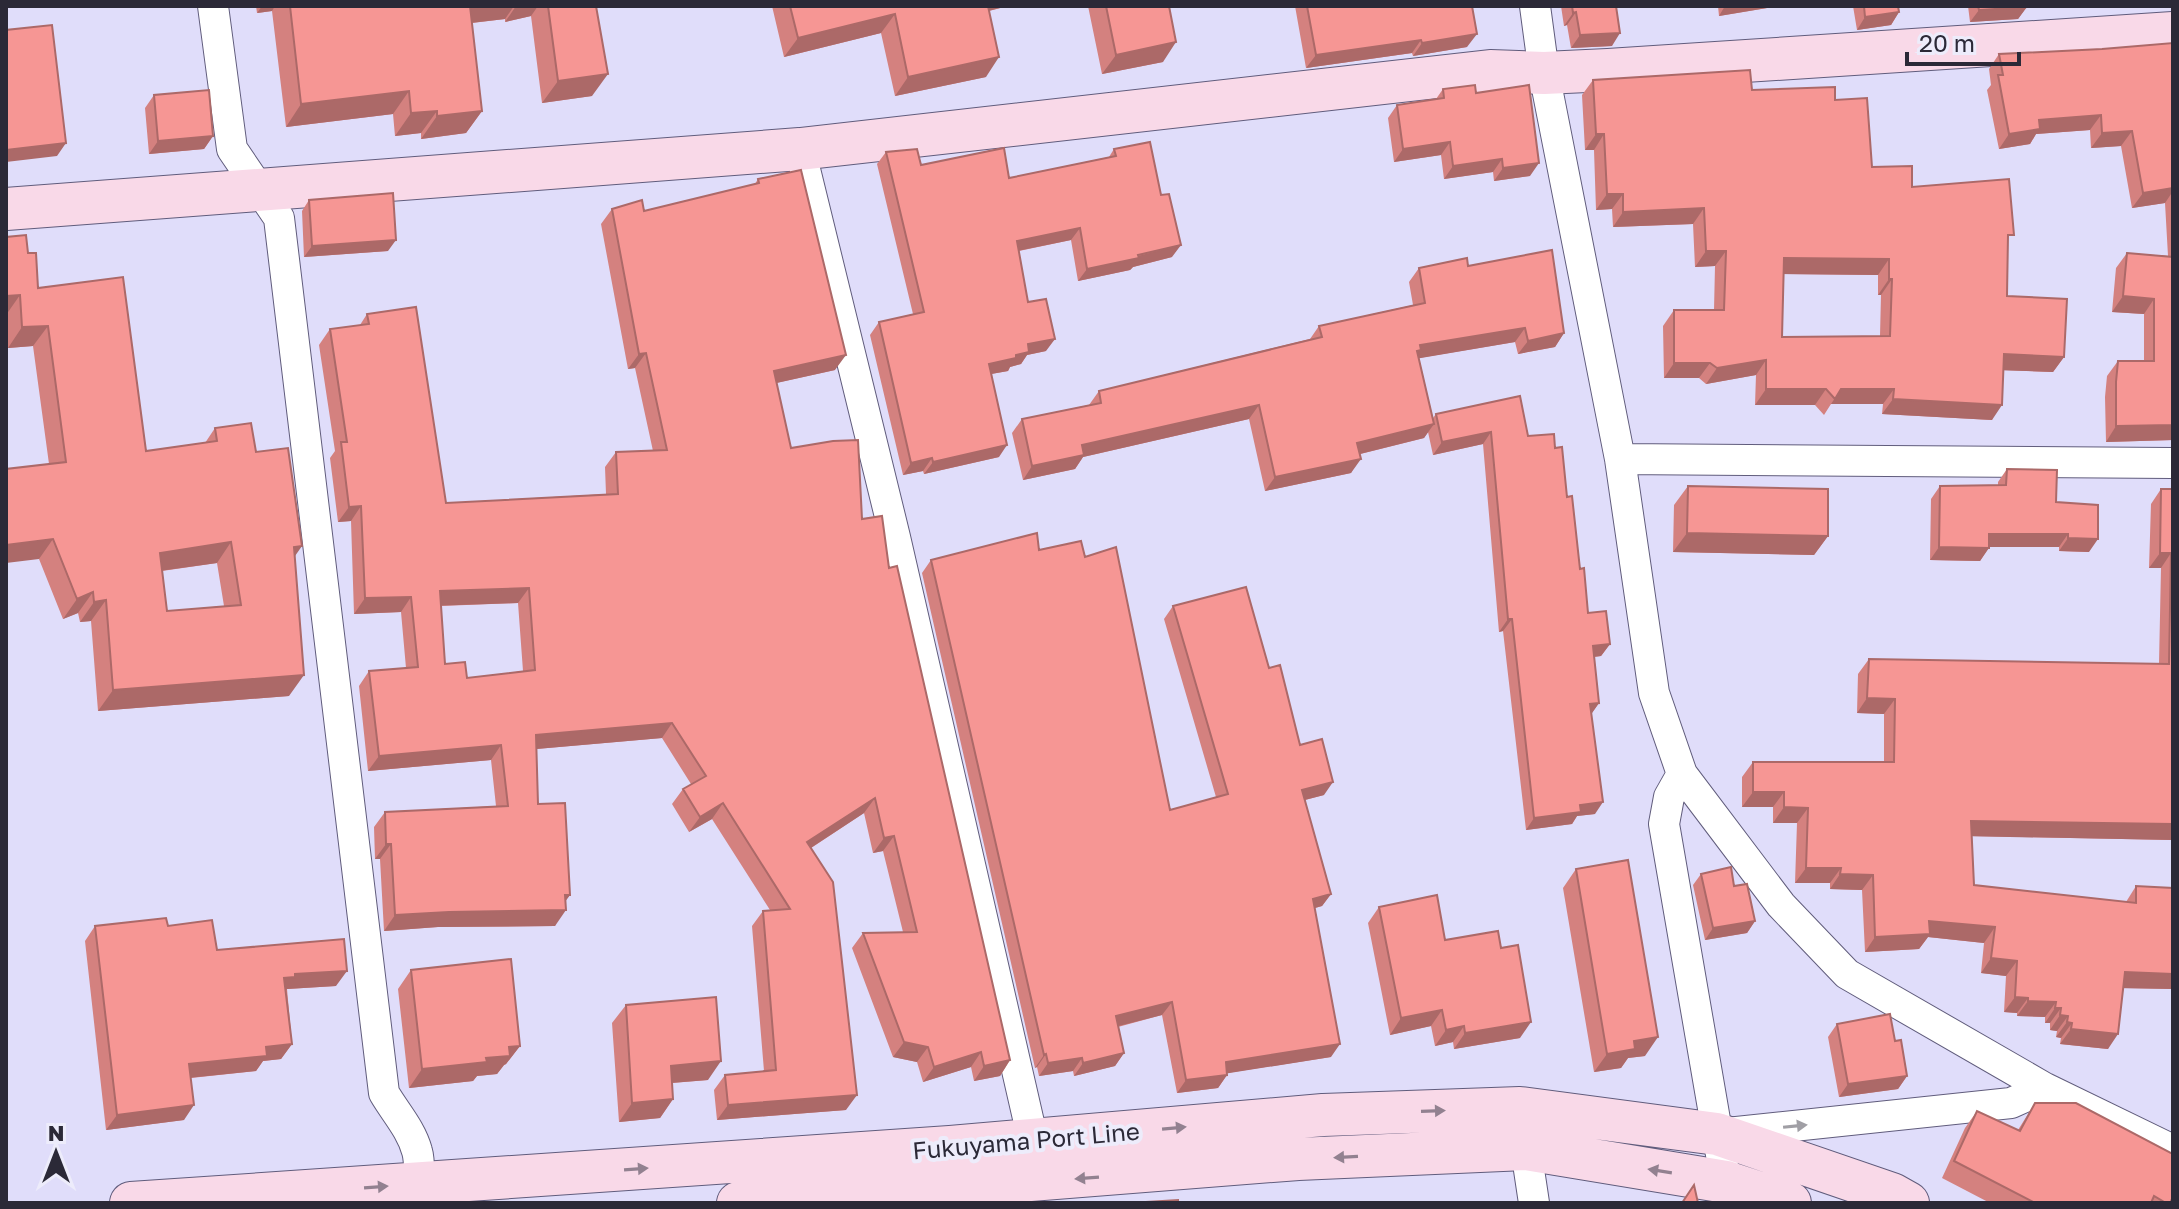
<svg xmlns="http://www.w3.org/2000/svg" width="2179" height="1209" viewBox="0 0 2179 1209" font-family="'Golos Text',sans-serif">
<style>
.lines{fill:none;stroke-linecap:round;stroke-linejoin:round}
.street-casing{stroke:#605c7c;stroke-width:32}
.secondary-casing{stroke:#605c7c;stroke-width:44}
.street{stroke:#fff;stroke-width:30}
.secondary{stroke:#f9d9e8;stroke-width:42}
.wall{fill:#d4817f;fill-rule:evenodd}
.shaded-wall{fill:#ac6968}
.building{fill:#f69694;stroke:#ac6968;stroke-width:2;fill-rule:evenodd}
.oneway{fill:#928190}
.oneway2{fill:#a09fa5}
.labels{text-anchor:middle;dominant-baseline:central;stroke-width:8;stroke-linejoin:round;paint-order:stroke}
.street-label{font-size:24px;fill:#2b2937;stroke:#edecfb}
</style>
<rect width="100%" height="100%" fill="#e0ddfa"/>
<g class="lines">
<defs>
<path id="street" d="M 213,6 L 232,149 L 279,218 L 384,1093 C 395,1112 411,1129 417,1151 C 420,1161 419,1173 419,1184
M 1535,6 L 1544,73 L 1620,459 L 1654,693 L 1682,774 L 1669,797 L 1664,824 L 1729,1201
M 800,149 L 895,537 L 1033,1140
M 1620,459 L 2173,463
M 1682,774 L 1781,905 L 1847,974 L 2045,1088 L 2173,1150
M 1523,1130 L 1534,1203
M 1727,1133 L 2011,1103 L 2045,1088"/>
<path id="secondary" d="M 6,209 L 800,149 L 1490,71 L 1544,73 L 1608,70 L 2173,33
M 131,1203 L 950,1147 L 1323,1115 L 1520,1108 L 1717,1134 L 1892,1194 L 1908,1203
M 738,1203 L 1298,1159 L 1526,1149 L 1726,1182 L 1790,1203"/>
</defs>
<use href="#street" class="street-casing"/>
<use href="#secondary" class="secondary-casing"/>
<use href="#street" class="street"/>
<use href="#secondary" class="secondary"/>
</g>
<path class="wall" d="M 256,6 L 596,6 L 592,96 L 542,103 L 531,16 L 505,22 L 505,19 L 472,23 L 482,111 L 466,133 L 421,139 L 421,133 L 395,136 L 393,114 L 286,127 L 272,11 L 257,13 Z
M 772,6 L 1008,6 L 989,11 L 986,77 L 895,96 L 881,33 L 784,57 Z
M 1088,6 L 1169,6 L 1163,62 L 1102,74 Z
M 1295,6 L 1472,6 L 1467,47 L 1413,56 L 1412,53 L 1306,68 Z
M 1561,6 L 1616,6 L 1612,46 L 1571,48 L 1567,25 L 1564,26 Z
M 1718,6 L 1779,6 L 1719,16 Z
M 1853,6 L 1898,6 L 1899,12 L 1891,25 L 1857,30 Z
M 1968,6 L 2027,6 L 2018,19 L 1970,22 Z
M 2173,43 L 2173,440 L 2106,442 L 2105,397 L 2107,376 L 2118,361 L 2144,361 L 2144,314 L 2112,312 L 2116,268 L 2127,253 L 2168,256 L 2165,203 L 2132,208 L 2121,146 L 2091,148 L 2090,130 L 2036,134 L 2030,144 L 1999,149 L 1987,90 L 1991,85 L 1989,69 L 1999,54 L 2102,49 Z
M 1593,80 L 1752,90 L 1835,100 L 1872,167 L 1912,187 L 2008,242 L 2007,296 L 2064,357 L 2053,372 L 2004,370 L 1992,420 L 1882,414 L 1883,404 L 1831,404 L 1824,415 L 1815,405 L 1755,405 L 1756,375 L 1706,384 L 1699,378 L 1664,378 L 1663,326 L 1674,310 L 1714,310 L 1715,266 L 1695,267 L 1693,224 L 1613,227 L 1612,209 L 1596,210 L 1594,150 L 1585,150 L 1582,95 ZM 1784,274 L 1878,275 L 1878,295 L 1881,295 L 1880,336 L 1782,337 Z
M 1443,89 L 1476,93 L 1530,176 L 1494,181 L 1493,172 L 1444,179 L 1441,155 L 1394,162 L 1388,118 L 1397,105 L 1436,99 Z
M 154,95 L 213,136 L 204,149 L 149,154 L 145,108 Z
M 1114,149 L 1172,257 L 1133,267 L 1130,270 L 1078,281 L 1071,240 L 1019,251 L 1028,302 L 1046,351 L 1027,355 L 1021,364 L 1010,367 L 1008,371 L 991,374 L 999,457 L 924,474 L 923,471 L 903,475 L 870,335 L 879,322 L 913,314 L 877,164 L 886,152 L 921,165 L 1009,178 L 1109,157 Z
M 758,179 L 835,370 L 776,383 L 791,448 L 862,519 L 889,568 L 1010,1060 L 1000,1076 L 974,1081 L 971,1067 L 923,1082 L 917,1062 L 893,1057 L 852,948 L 863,933 L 903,932 L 883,851 L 873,853 L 864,813 L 811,848 L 846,1110 L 717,1120 L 714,1090 L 725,1075 L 764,1071 L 752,926 L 763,911 L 770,910 L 712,819 L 689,832 L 672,804 L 683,789 L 691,784 L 662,738 L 536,749 L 538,804 L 570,895 L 565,901 L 555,926 L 438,927 L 384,931 L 380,859 L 375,859 L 374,827 L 385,812 L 496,806 L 491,760 L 368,771 L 359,686 L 369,671 L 406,668 L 401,612 L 354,614 L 351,521 L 338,522 L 330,458 L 335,451 L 319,345 L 330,329 L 360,325 L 367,314 L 446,503 L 606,494 L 605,467 L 616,452 L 653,451 L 635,368 L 628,369 L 601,224 L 612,209 L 644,211 L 755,184 ZM 518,603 L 523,671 L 467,678 L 445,664 L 441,606 Z
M 309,200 L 388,251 L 304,257 L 302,211 Z
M 6,237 L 28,253 L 38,288 L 146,451 L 205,443 L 215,428 L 256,452 L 294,558 L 289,696 L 98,711 L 91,621 L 80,622 L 78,613 L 63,619 L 39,559 L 49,464 L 33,346 L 8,348 L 6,316 ZM 217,563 L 224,606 L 167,611 L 162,571 Z
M 1468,266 L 1564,333 L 1555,347 L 1518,354 L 1515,342 L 1419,358 L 1433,418 L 1436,414 L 1528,436 L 1555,448 L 1567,497 L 1588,613 L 1610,644 L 1601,656 L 1594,657 L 1599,703 L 1591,714 L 1595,814 L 1577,816 L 1572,824 L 1526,830 L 1503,631 L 1499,632 L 1483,444 L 1433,455 L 1428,432 L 1424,438 L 1360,454 L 1351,473 L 1265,491 L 1249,419 L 1083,457 L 1075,469 L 1023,480 L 1012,433 L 1022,419 L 1089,405 L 1099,391 L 1310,339 L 1319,326 L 1413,305 L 1409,282 L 1419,268 Z
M 2007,469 L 2056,502 L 2089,552 L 2059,551 L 2059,547 L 1989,547 L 1980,561 L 1930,560 L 1931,499 L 1940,486 L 1998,486 L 1998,482 Z
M 1688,486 L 1828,536 L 1814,555 L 1673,552 L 1674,505 Z
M 2161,489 L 2173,489 L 2173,840 L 1972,836 L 1974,885 L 2126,902 L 2136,886 L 2173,888 L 2173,989 L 2124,988 L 2108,1049 L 2060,1044 L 2061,1038 L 2056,1037 L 2057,1031 L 2050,1030 L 2050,1023 L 2045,1023 L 2045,1017 L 2017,1016 L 2017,1013 L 2004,1012 L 2006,976 L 1981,973 L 1984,943 L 1928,937 L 1919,949 L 1865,952 L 1862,890 L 1830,889 L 1830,883 L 1795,883 L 1797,823 L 1773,823 L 1773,807 L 1742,807 L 1742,777 L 1753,762 L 1884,762 L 1884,714 L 1857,713 L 1858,674 L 1869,659 L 2159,664 L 2161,568 L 2149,568 L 2151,504 Z
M 1039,550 L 1085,557 L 1170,810 L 1216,797 L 1164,619 L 1173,606 L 1269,668 L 1300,745 L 1324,795 L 1305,800 L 1331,894 L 1322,906 L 1315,908 L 1331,1057 L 1227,1073 L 1227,1075 L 1218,1088 L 1177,1093 L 1162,1015 L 1118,1027 L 1124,1053 L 1115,1066 L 1074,1076 L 1073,1071 L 1039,1076 L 1037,1067 L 1035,1068 L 922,573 L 931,560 Z
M 1576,869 L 1645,1056 L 1628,1058 L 1621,1068 L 1594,1072 L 1563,888 Z
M 1701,874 L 1734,886 L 1755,921 L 1747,933 L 1705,940 L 1693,885 Z
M 1379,907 L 1445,940 L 1520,1038 L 1454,1049 L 1453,1042 L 1435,1046 L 1431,1026 L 1390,1035 L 1368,923 Z
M 95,926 L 217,950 L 336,986 L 287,989 L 292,1044 L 281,1059 L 263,1061 L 256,1071 L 191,1078 L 184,1120 L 106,1130 L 85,941 Z
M 411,970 L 520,1046 L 506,1064 L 504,1065 L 497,1074 L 477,1076 L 473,1081 L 409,1088 L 398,989 Z
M 626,1005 L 708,1080 L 672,1083 L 673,1099 L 660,1118 L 619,1122 L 612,1023 Z
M 1837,1024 L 1907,1076 L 1898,1089 L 1839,1097 L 1828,1037 Z
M 2035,1103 L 2170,1203 L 1990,1203 L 1942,1178 L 1965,1128 L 1977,1111 L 2018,1130 Z"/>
<path class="shaded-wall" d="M 262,6 L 275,6 L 272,11 L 257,13 Z
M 467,6 L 514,6 L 505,19 L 453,25 Z
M 516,6 L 538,6 L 531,16 L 505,22 Z
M 978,6 L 1008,6 L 972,15 Z
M 1725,6 L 1779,6 L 1719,16 Z
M 2027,7 L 2018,19 L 1970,22 L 1979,10 Z
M 1576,12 L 1567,25 L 1564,26 L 1573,13 Z
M 1899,12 L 1891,25 L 1857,30 L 1865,17 Z
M 895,14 L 881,33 L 784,57 L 798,38 Z
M 1620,33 L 1612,46 L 1571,48 L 1580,35 Z
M 1477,34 L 1467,47 L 1413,56 L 1422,43 Z
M 1421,40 L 1412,53 L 1306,68 L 1316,55 Z
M 1176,42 L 1163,62 L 1102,74 L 1116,55 Z
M 999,57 L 986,77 L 895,96 L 908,77 Z
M 608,74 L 592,96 L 542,103 L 558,81 Z
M 409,91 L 393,114 L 286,127 L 301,104 Z
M 437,111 L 421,133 L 395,136 L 411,113 Z
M 482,111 L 466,133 L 421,139 L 437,116 Z
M 2101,115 L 2090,130 L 2036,134 L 2030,144 L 1999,149 L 2009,134 L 2039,120 Z
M 2132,131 L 2121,146 L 2091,148 L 2102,133 Z
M 1596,134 L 1604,134 L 1594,150 L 1585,150 Z
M 213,136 L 204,149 L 149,154 L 158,141 Z
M 1450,142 L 1441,155 L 1394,162 L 1403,149 Z
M 66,143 L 57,156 L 6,162 L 6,150 Z
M 1502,159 L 1493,172 L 1444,179 L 1453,166 Z
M 1539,163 L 1530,176 L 1494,181 L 1503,168 Z
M 2173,188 L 2173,191 L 2165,203 L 2132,208 L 2143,193 Z
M 1607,194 L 1623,194 L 1612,209 L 1596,210 Z
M 1704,208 L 1693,224 L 1613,227 L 1623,212 Z
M 1080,228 L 1071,240 L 1008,253 L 1017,241 Z
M 396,240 L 388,251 L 304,257 L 312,246 Z
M 1181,245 L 1172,257 L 1133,267 L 1130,270 L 1078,281 L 1087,269 Z
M 1706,251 L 1726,251 L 1715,266 L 1695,267 Z
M 1784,258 L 1889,259 L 1878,275 L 1773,274 Z
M 1889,279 L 1892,279 L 1881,295 L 1878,295 Z
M 20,295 L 6,315 L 6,296 Z
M 2123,296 L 2154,299 L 2144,314 L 2112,312 Z
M 48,326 L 33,346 L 8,348 L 22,327 Z
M 1525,328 L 1515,342 L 1415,359 L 1420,345 Z
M 1564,333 L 1555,347 L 1518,354 L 1528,341 Z
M 1055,339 L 1046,351 L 1027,355 L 1021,364 L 1010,367 L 1008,371 L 980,376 L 989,364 L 1028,344 Z
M 646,353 L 635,368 L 628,369 L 639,354 Z
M 2004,354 L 2064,357 L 2053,372 L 1993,370 Z
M 846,355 L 835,370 L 763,386 L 774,371 Z
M 1766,360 L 1756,375 L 1706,384 L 1717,368 Z
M 1674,363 L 1710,363 L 1699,378 L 1664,378 Z
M 1766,389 L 1826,389 L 1815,405 L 1755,405 Z
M 1841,389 L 1894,389 L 1883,404 L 1831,404 Z
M 1893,399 L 2002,405 L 1992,420 L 1882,414 Z
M 1259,405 L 1249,419 L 1083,457 L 1075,469 L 1023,480 L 1032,466 L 1082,445 Z
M 1434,424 L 1424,438 L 1348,457 L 1357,443 Z
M 2173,425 L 2173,440 L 2106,442 L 2116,426 Z
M 1491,432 L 1483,444 L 1433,455 L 1442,442 Z
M 1007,445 L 999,457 L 924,474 L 933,462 Z
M 932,458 L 923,471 L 903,475 L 911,463 Z
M 1361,459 L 1351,473 L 1265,491 L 1275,477 Z
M 361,506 L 351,521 L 338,522 L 349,507 Z
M 1687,533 L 1828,536 L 1814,555 L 1673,552 Z
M 1989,534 L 2068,534 L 2059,547 L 1981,547 Z
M 2068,538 L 2098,539 L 2089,552 L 2059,551 Z
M 53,539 L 39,559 L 6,563 L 6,545 Z
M 231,542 L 217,563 L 145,573 L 160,553 Z
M 302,546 L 288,566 L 294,547 Z
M 1939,547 L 1989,548 L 1980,561 L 1930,560 Z
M 2160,553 L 2171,553 L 2161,568 L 2149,568 Z
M 529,588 L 518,603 L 429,606 L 440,591 Z
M 93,592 L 78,613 L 63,619 L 77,599 Z
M 411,597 L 401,612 L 354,614 L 365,598 Z
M 106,600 L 91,621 L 80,622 L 94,602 Z
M 1508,619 L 1512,619 L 1503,631 L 1499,632 Z
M 1610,644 L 1601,656 L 1584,658 L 1593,646 Z
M 304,675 L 289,696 L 98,711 L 113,690 Z
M 1867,698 L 1895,699 L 1884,714 L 1857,713 Z
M 1599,703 L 1590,716 L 1590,704 Z
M 672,723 L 662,738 L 525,750 L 536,735 Z
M 501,745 L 491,760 L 368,771 L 379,756 Z
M 1333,782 L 1324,795 L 1293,803 L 1302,790 Z
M 1753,792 L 1784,792 L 1773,807 L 1742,807 Z
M 875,798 L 864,813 L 797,857 L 807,842 Z
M 1603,802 L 1595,814 L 1577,816 L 1572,824 L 1526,830 L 1534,818 L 1580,805 Z
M 723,803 L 712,819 L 689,832 L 700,817 Z
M 1784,807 L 1808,808 L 1797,823 L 1773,823 Z
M 1971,821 L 2173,824 L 2173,840 L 1960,836 Z
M 894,836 L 883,851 L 873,853 L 884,838 Z
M 386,844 L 391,844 L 380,859 L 375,859 Z
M 1806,868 L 1841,868 L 1830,883 L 1795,883 Z
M 1840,874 L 1873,875 L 1862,890 L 1830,889 Z
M 1331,894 L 1322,906 L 1304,911 L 1313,899 Z
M 570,895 L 559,910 L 566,910 L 555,926 L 438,927 L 384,931 L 395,915 Z
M 1755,921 L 1747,933 L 1705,940 L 1713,928 Z
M 1929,921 L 1995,927 L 1984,943 L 1928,937 L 1919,949 L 1865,952 L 1875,937 Z
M 1991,958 L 2017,961 L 2006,976 L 1981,973 Z
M 347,971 L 336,986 L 287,989 L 285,992 L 284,978 L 295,974 Z
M 2125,972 L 2173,974 L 2173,989 L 2115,988 Z
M 2015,997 L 2028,998 L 2017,1013 L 2004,1012 Z
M 2028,1001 L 2056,1002 L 2045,1017 L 2017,1016 Z
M 1172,1002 L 1162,1015 L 1107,1029 L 1116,1016 Z
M 2055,1008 L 2061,1008 L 2050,1023 L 2045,1023 Z
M 1442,1010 L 1431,1026 L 1390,1035 L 1401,1018 Z
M 2060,1015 L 2068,1016 L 2057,1031 L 2050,1030 Z
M 1531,1022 L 1520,1038 L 1454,1049 L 1465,1033 Z
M 2067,1022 L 2072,1023 L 2061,1038 L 2056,1037 Z
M 1464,1026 L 1453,1042 L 1435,1046 L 1446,1030 Z
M 2071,1029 L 2118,1034 L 2108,1049 L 2060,1044 Z
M 1658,1037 L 1645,1056 L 1628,1058 L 1621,1068 L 1594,1072 L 1607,1054 L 1634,1041 Z
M 904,1042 L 928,1047 L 917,1062 L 893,1057 Z
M 292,1044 L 281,1059 L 263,1061 L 256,1071 L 178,1079 L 189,1064 L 266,1047 Z
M 1340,1044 L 1331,1057 L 1217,1075 L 1226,1062 Z
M 520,1046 L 506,1064 L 504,1065 L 497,1074 L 477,1076 L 473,1081 L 409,1088 L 422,1069 L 486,1058 L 509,1047 Z
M 981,1052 L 971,1067 L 923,1082 L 934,1067 Z
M 1124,1053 L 1115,1066 L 1074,1076 L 1083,1063 Z
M 1046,1054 L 1037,1067 L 1035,1068 L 1044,1055 Z
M 1082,1058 L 1073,1071 L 1039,1076 L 1048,1063 Z
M 1010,1060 L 1000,1076 L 974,1081 L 984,1066 Z
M 721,1061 L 708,1080 L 658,1084 L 671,1066 Z
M 1227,1075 L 1218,1088 L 1177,1093 L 1186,1080 Z
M 1907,1076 L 1898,1089 L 1839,1097 L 1848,1084 Z
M 857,1095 L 846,1110 L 717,1120 L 728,1105 Z
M 673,1099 L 660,1118 L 619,1122 L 632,1103 Z
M 194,1105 L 184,1120 L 106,1130 L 117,1115 Z"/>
<path class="building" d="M 290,6 L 470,6 L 482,111 L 437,116 L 437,111 L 411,113 L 409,91 L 301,104 Z
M 548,6 L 596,6 L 608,74 L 558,81 Z
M 790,6 L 988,6 L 999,57 L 908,77 L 895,14 L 798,38 Z
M 1106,6 L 1169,6 L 1176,42 L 1116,55 Z
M 1307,6 L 1472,6 L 1477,34 L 1422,43 L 1421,40 L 1316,55 Z
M 1572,6 L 1616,6 L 1620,33 L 1580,35 L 1576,12 L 1573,13 Z
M 1864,6 L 1898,6 L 1899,12 L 1865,17 Z
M 1978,6 L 2027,6 L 2027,7 L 1979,10 Z
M 52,25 L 66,143 L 6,150 L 6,30 Z
M 2173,43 L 2173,188 L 2143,193 L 2132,131 L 2102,133 L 2101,115 L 2039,120 L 2040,129 L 2009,134 L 1998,75 L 2003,75 L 1999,54 L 2102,49 Z
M 1750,70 L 1752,90 L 1835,87 L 1835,100 L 1867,98 L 1872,167 L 1912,166 L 1912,187 L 2009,179 L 2014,235 L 2008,235 L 2007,296 L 2067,299 L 2064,357 L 2004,354 L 2002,405 L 1893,399 L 1894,389 L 1841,389 L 1835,399 L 1826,389 L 1766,389 L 1766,360 L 1717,368 L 1710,363 L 1674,363 L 1674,310 L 1724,310 L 1726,251 L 1706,251 L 1704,208 L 1623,212 L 1623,194 L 1607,194 L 1604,134 L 1596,134 L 1593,80 ZM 1784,258 L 1889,259 L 1889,279 L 1892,279 L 1890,336 L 1782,337 Z
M 1475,85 L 1476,93 L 1529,85 L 1539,163 L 1503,168 L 1502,159 L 1453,166 L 1450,142 L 1403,149 L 1397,105 L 1444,98 L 1443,89 Z
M 209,90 L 213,136 L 158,141 L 154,95 Z
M 1150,142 L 1161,195 L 1169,194 L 1181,245 L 1138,255 L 1139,258 L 1087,269 L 1080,228 L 1017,241 L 1028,302 L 1046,299 L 1055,339 L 1028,344 L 1029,352 L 1016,355 L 1016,358 L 989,364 L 1007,445 L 933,462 L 932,458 L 911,463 L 879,322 L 924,312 L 886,152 L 917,149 L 921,165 L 1004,148 L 1009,178 L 1116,156 L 1114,149 Z
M 801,170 L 846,355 L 774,371 L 791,448 L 833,441 L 858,440 L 862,519 L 882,516 L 889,568 L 897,566 L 1010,1060 L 984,1066 L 981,1052 L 934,1067 L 928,1047 L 904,1042 L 863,933 L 917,932 L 894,836 L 884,838 L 875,798 L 807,842 L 833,882 L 857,1095 L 728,1105 L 725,1075 L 776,1070 L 763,911 L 790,909 L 723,803 L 700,817 L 683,789 L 706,776 L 672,723 L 536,735 L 538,804 L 565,803 L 570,895 L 565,895 L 566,910 L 449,912 L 395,915 L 391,844 L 386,844 L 385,812 L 508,806 L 501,745 L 379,756 L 369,671 L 418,667 L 411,597 L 365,598 L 361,506 L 349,507 L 341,442 L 347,442 L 330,329 L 369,324 L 367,314 L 416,307 L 446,503 L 618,494 L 616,452 L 667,450 L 646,353 L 639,354 L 612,209 L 642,200 L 644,211 L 759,183 L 758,179 ZM 529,588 L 535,670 L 467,678 L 465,662 L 445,664 L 440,591 Z
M 393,193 L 396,240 L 312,246 L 309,200 Z
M 26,235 L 28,253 L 36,253 L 38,288 L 123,277 L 146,451 L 217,441 L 215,428 L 251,423 L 256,452 L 288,448 L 302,546 L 294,547 L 304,675 L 113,690 L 106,600 L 94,602 L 93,592 L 77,599 L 53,539 L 6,545 L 6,469 L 66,462 L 48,326 L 22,327 L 20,295 L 6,296 L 6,237 ZM 231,542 L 241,605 L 167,611 L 160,553 Z
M 1552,250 L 1564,333 L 1528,341 L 1525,328 L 1420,345 L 1421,350 L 1417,351 L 1434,424 L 1357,443 L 1361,459 L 1275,477 L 1259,405 L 1082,445 L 1084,455 L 1032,466 L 1022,419 L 1101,403 L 1099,391 L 1322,337 L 1319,326 L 1425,303 L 1419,268 L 1467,258 L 1468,266 Z
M 2127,253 L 2173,257 L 2173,425 L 2116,426 L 2116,382 L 2118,361 L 2154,361 L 2154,299 L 2123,296 Z
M 1520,396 L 1528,436 L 1554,434 L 1555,448 L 1562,447 L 1567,497 L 1572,496 L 1580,569 L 1584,568 L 1588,613 L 1606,611 L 1610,644 L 1593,646 L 1599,703 L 1590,704 L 1603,802 L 1580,805 L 1581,812 L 1534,818 L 1512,619 L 1508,619 L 1491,432 L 1442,442 L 1436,414 Z
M 2007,469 L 2057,470 L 2056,502 L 2098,505 L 2098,539 L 2068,538 L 2068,534 L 1989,534 L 1989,548 L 1939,547 L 1940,486 L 2006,485 Z
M 1688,486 L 1828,489 L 1828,536 L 1687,533 Z
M 2161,489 L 2173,489 L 2173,824 L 1971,821 L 1974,885 L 2136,903 L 2136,886 L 2173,888 L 2173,974 L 2125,972 L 2118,1034 L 2071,1029 L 2072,1023 L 2067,1022 L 2068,1016 L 2060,1015 L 2061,1008 L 2055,1008 L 2056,1002 L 2028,1001 L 2028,998 L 2015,997 L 2017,961 L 1991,958 L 1995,927 L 1929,921 L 1930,934 L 1875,937 L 1873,875 L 1840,874 L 1841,868 L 1806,868 L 1808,808 L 1784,807 L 1784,792 L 1753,792 L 1753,762 L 1894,762 L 1895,699 L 1867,698 L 1869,659 L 2169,664 L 2171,553 L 2160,553 Z
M 1037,533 L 1039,550 L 1081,541 L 1085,557 L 1116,547 L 1170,810 L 1228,794 L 1173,606 L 1246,587 L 1269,668 L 1280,665 L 1300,745 L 1322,739 L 1333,782 L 1302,790 L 1331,894 L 1313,899 L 1340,1044 L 1226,1062 L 1227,1075 L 1186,1080 L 1172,1002 L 1116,1016 L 1124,1053 L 1083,1063 L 1082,1058 L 1048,1063 L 1046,1054 L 1044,1055 L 931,560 Z
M 1628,860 L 1658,1037 L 1634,1041 L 1635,1049 L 1607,1054 L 1576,869 Z
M 1731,867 L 1734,886 L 1747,884 L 1755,921 L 1713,928 L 1701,874 Z
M 1437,895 L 1445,940 L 1498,931 L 1501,948 L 1518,945 L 1531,1022 L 1465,1033 L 1464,1026 L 1446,1030 L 1442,1010 L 1401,1018 L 1379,907 Z
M 166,918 L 168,926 L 212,920 L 217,950 L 344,939 L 347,971 L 295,974 L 295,977 L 284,978 L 292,1044 L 266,1047 L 267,1056 L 189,1064 L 194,1105 L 117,1115 L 95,926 Z
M 511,959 L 520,1046 L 509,1047 L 510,1056 L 486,1058 L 487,1062 L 422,1069 L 411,970 Z
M 716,997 L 721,1061 L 671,1066 L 673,1099 L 632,1103 L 626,1005 Z
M 1890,1014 L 1895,1041 L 1901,1040 L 1907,1076 L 1848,1084 L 1837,1024 Z
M 2035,1103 L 2076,1103 L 2173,1154 L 2173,1197 L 2170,1203 L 2166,1203 L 2154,1196 L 2151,1203 L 2035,1203 L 1954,1161 L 1977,1111 L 2020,1131 Z
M 1694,1185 L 1698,1203 L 1682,1203 Z
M 1178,1200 L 1178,1203 L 1129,1203 Z"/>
<defs><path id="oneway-solid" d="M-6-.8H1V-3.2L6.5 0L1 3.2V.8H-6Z" transform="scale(2)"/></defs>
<g class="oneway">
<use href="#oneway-solid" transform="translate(1433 1111) rotate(-2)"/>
<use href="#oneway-solid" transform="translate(1174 1128) rotate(-5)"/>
<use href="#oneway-solid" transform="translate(1346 1157) rotate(177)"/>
<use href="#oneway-solid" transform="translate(636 1169) rotate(-4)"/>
<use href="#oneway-solid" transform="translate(1660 1171) rotate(-171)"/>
<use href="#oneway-solid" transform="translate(1087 1178) rotate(176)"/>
<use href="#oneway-solid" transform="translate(376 1187) rotate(-4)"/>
</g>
<use class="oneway2" href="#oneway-solid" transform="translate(1795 1126) rotate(-6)"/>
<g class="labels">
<g class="street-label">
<text transform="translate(1026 1140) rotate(-5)">Fukuyama Port Line</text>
</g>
</g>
<rect width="2179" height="1209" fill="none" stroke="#2b2937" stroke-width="16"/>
<g transform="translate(56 1153)" stroke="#edecfb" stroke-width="6" paint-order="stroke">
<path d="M0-6L14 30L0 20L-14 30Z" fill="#2b2937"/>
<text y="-12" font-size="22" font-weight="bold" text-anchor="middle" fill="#2b2937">N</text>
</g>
<path d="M1907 52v12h112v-12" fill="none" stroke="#2b2937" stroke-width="4"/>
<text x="1919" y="52" font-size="24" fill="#2b2937" stroke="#edecfb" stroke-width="6" paint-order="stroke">20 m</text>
</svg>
